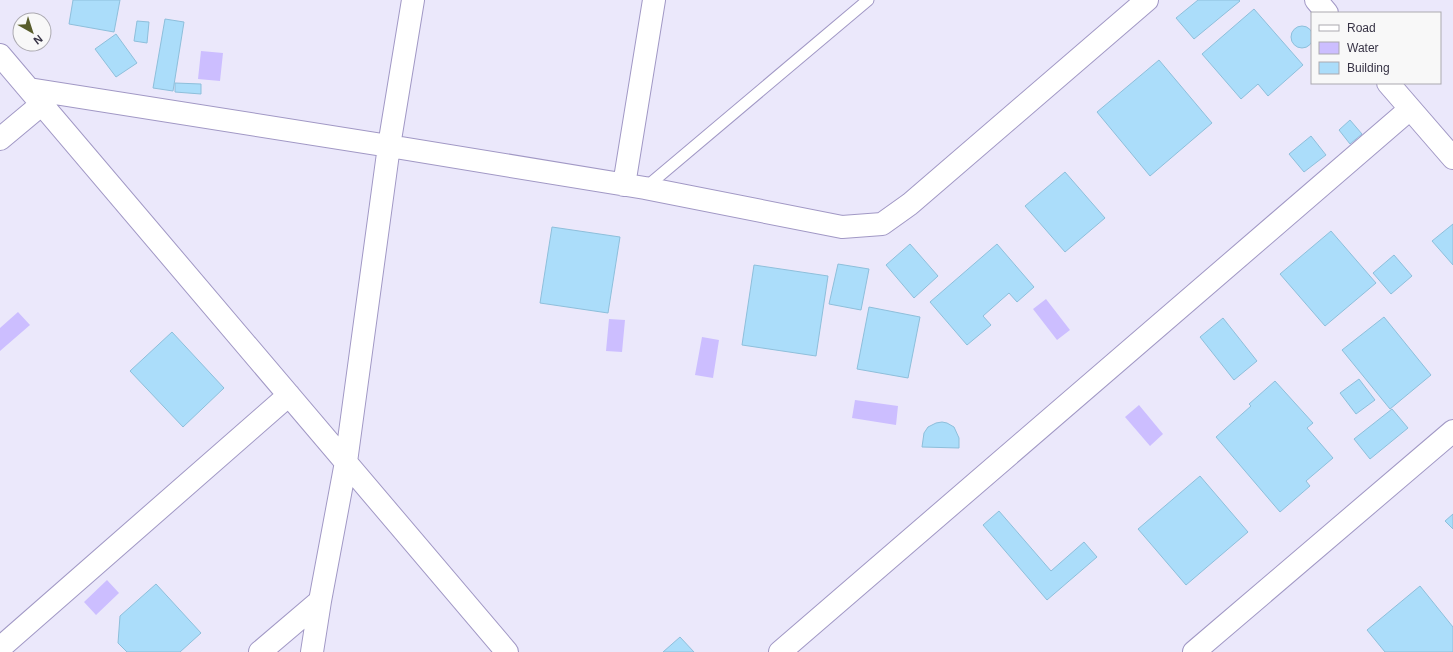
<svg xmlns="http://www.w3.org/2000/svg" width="1453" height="652" viewBox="0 0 1453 652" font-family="Arial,sans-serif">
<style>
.water{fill:#ccbeff}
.building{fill:#abddfa;stroke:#8ebfdb}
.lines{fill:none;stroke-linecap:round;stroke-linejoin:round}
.lane-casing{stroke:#a198c5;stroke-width:13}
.street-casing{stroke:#a198c5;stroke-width:24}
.lane{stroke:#fff;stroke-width:11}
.street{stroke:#fff;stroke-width:22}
</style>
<rect width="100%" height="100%" fill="#ebe8fb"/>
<path class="water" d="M 201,51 L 223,53 L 220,81 L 198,79 Z
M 1046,299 L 1070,330 L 1057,340 L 1033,309 Z
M 18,312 L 30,325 L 0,351 L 0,328 Z
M 609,319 L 625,320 L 622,352 L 606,351 Z
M 702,337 L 719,340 L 713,378 L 695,375 Z
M 855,400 L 898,406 L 896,425 L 852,418 Z
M 1139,405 L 1163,434 L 1150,446 L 1125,417 Z
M 107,580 L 119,593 L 96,615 L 84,602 Z"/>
<path class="building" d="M 73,0 L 120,0 L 114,32 L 69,24 Z
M 1198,0 L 1239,0 L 1240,1 L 1194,39 L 1176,18 Z
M 1254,9 L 1303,65 L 1268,96 L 1258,84 L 1241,99 L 1202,54 Z
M 165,19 L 184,22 L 173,91 L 153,88 Z
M 137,21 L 149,22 L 147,43 L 134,41 Z
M1291 37a11 11 0 1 1 22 0a11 11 0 1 1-22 0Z
M 116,34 L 137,63 L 116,77 L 95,49 Z
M 1159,60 L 1212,123 L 1150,176 L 1097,112 Z
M 175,83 L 201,84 L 201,94 L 175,92 Z
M 1350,120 L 1362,134 L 1350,144 L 1339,130 Z
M 1311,136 L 1326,155 L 1304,172 L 1289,154 Z
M 1065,172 L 1105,218 L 1065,252 L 1025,206 Z
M 1453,224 L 1453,265 L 1432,241 Z
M 552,227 L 620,237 L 608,313 L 540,303 Z
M 1331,231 L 1376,283 L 1325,326 L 1280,274 Z
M 910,244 L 938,276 L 914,298 L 886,265 Z
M 997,244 L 1034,287 L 1017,302 L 1009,293 L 983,316 L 991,325 L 967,345 L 930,302 Z
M 1394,255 L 1412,276 L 1391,294 L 1373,273 Z
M 838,264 L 869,269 L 861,310 L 829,304 Z
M 754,265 L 828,276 L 816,356 L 742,345 Z
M 869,307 L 920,317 L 908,378 L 857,369 Z
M 1384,317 L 1431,375 L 1390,409 L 1342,350 Z
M 1223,318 L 1257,361 L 1234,380 L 1200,337 Z
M 172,332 L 224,388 L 183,427 L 130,371 Z
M 1359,379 L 1375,400 L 1356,414 L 1340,393 Z
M 1275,381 L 1313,423 L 1307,428 L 1333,458 L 1306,481 L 1310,486 L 1280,512 L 1216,437 L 1251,406 L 1249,404 Z
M 1392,409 L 1408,428 L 1370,459 L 1354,439 Z
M 942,422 L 947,423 L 954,427 L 959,438 L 959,448 L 922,447 L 924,433 L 928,427 L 936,423 Z
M 1200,476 L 1248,532 L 1186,585 L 1138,529 Z
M 999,511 L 1051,571 L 1084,542 L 1097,557 L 1047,600 L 983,525 Z
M 1453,514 L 1453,529 L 1445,521 Z
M 156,584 L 201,633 L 180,652 L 127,652 L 118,643 L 120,616 Z
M 1420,586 L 1453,627 L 1453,652 L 1385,652 L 1367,630 Z
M 680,637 L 694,652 L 663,652 Z"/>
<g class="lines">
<defs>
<path id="lane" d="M 645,188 L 868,0"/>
<path id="street" d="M 1316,0 L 1327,13
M 0,55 L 507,652
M 1388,83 L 1453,158
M 29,89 L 389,146 L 645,188 L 842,227 L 882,224 L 910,204 L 1147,0
M 0,139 L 42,104
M 624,185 L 654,0
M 0,648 L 289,395
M 260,652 L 320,601
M 312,652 L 320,601 L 346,462 L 389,146 L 413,0
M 780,652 L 1410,109
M 1194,652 L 1453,431"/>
</defs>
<use href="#lane" class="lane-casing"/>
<use href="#street" class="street-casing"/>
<use href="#lane" class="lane"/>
<use href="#street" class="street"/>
</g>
<rect x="1311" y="12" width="130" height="72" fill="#f8f8f8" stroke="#aba9b0"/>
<rect x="1319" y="25" width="20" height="6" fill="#ffffff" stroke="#aba9b0"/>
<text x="1347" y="32" font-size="12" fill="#373345">Road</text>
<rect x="1319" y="42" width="20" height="12" fill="#ccbeff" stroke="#aba9b0"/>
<text x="1347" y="52" font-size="12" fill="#373345">Water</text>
<rect x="1319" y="62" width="20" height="12" fill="#abddfa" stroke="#aba9b0"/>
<text x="1347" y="72" font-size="12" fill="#373345">Building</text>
<g transform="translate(32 32) rotate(141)"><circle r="19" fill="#f8f8f8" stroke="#aba9b0"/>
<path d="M0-3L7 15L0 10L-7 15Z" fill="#585d2b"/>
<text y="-6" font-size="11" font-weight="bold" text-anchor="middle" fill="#373345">N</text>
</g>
</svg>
